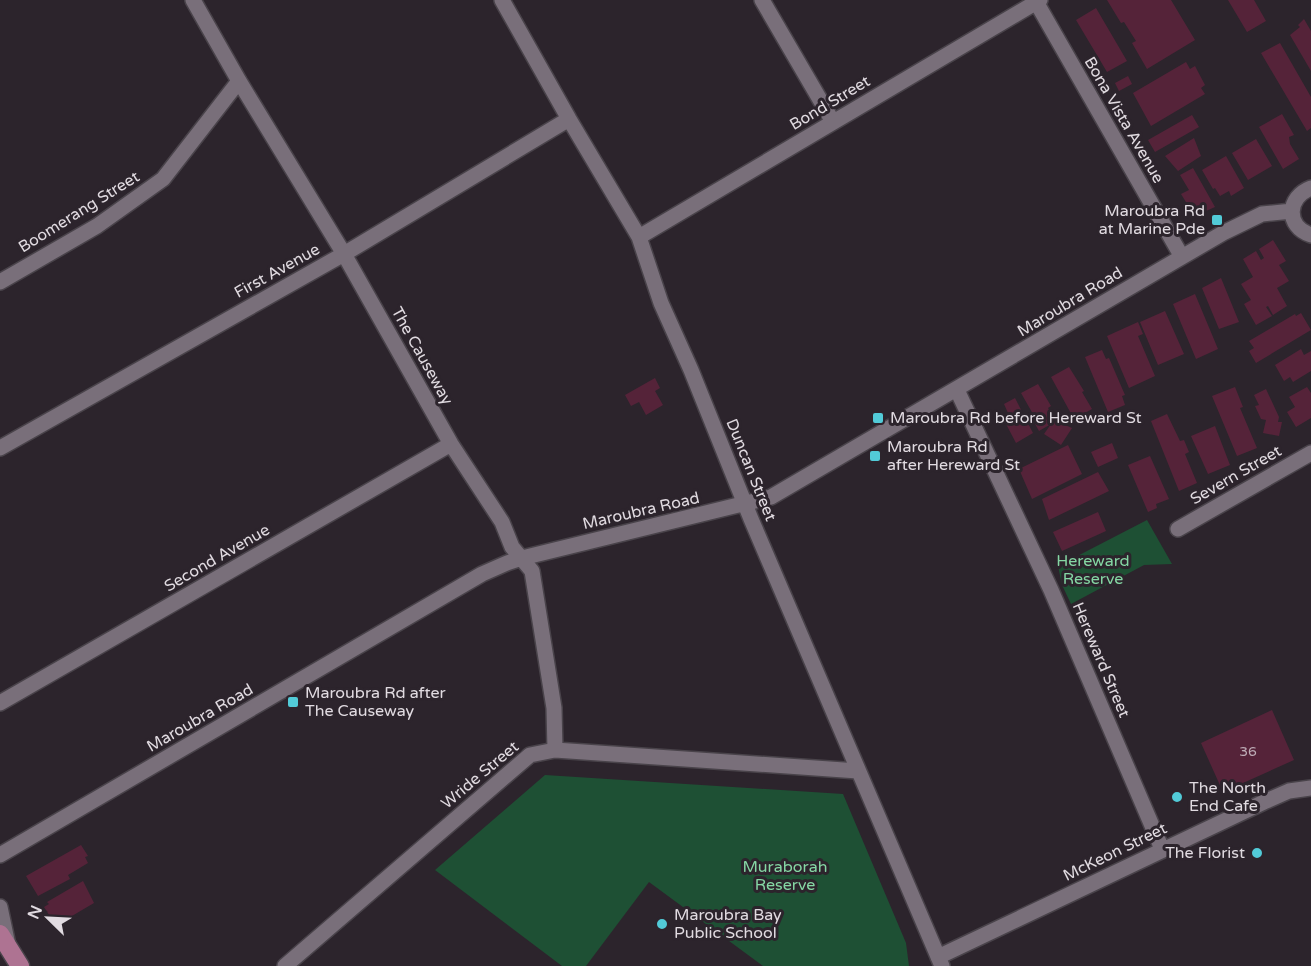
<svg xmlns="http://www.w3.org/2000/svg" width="1311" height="966" viewBox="0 0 1311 966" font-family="'Varela Round',sans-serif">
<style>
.green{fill:#1e5034}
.building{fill:#552339}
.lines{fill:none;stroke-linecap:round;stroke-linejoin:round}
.minor-casing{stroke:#49434a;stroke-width:18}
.major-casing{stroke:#49434a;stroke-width:21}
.minor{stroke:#796f7a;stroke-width:15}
.major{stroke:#ae7392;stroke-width:18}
.poi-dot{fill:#52cbd8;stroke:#2c242c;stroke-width:2}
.labels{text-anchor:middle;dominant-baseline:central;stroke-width:6;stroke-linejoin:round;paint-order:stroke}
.number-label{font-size:14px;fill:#beadb7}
.street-label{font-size:16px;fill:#e1dbe1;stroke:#2c242c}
.poi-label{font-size:16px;fill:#e1dbe1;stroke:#2c242c;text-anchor:start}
.park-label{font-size:16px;fill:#85d7a4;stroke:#2c242c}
</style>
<rect width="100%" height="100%" fill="#2c242c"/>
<path class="green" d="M 1147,520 L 1172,564 L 1144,565 L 1071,604 L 1062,585 L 1058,566 Z
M 545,775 L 843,794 L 906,943 L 909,966 L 763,966 L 649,882 L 586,966 L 562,966 L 435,870 Z"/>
<path class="building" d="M 1107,0 L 1171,0 L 1195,40 L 1147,69 L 1132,43 L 1136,41 L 1124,22 L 1121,23 Z
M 1228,0 L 1254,0 L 1266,21 L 1247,32 Z
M 1096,8 L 1127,61 L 1107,72 L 1076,20 Z
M 1304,19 L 1311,31 L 1311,71 L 1290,35 L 1300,27 L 1298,25 Z
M 1280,43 L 1311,97 L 1311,128 L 1307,131 L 1261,53 Z
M 1186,62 L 1190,69 L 1195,66 L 1205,85 L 1201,88 L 1205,94 L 1151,126 L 1133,93 Z
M 1128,76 L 1132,84 L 1119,91 L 1115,83 Z
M 1282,114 L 1294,135 L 1289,137 L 1290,144 L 1299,159 L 1283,169 L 1259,127 Z
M 1192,115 L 1199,127 L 1155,152 L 1148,140 Z
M 1194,138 L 1201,156 L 1178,171 L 1165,156 Z
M 1256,139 L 1272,166 L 1248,180 L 1232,153 Z
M 1226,156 L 1244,188 L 1231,196 L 1229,191 L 1220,196 L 1215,188 L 1213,189 L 1202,170 Z
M 1193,168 L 1215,207 L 1197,215 L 1192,206 L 1189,207 L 1181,194 L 1189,190 L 1180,175 Z
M 1273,240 L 1286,261 L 1279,265 L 1289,281 L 1277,288 L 1287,306 L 1273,315 L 1268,306 L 1266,307 L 1272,316 L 1256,325 L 1244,304 L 1251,300 L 1241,284 L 1253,277 L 1243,259 L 1256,251 L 1261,260 L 1264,258 L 1259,249 Z
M 1221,278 L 1239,322 L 1219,329 L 1202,288 Z
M 1195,294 L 1218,349 L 1196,359 L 1173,304 Z
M 1165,311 L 1184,354 L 1158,365 L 1140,322 Z
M 1301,313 L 1311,330 L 1256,363 L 1249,351 L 1254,348 L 1249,341 L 1295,314 L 1296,316 Z
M 1138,322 L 1143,334 L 1138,336 L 1155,376 L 1129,388 L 1107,336 Z
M 1301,349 L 1304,355 L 1311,351 L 1311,371 L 1293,382 L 1290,377 L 1284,381 L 1275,365 Z
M 1102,350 L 1106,359 L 1109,358 L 1125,395 L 1122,396 L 1125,405 L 1108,412 L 1085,357 Z
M 1069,367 L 1084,391 L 1082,392 L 1092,409 L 1074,419 L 1051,377 Z
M 655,378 L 660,388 L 655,391 L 663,405 L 646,415 L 639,402 L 631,406 L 625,395 Z
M 1038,384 L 1051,406 L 1048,408 L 1056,421 L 1072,428 L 1061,445 L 1044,434 L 1051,424 L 1039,431 L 1030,415 L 1033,414 L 1021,393 Z
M 1235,387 L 1243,407 L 1240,408 L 1257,448 L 1237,456 L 1212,396 Z
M 1307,387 L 1311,393 L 1311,418 L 1296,427 L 1287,412 L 1295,407 L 1289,397 Z
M 1266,389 L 1279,417 L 1278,422 L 1282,422 L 1279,436 L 1263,433 L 1266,420 L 1261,419 L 1255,406 L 1259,405 L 1254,395 Z
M 1015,398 L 1033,433 L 1016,443 L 1006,424 L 1009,422 L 1005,415 L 1008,413 L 1004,404 Z
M 1167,414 L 1180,441 L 1184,440 L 1189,452 L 1185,454 L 1197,483 L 1179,491 L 1151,421 Z
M 1215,426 L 1230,465 L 1208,474 L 1191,436 Z
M 1112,443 L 1118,458 L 1098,467 L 1091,452 Z
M 1068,445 L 1082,474 L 1032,499 L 1019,469 Z
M 1150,456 L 1169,499 L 1156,504 L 1157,508 L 1148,512 L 1128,465 Z
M 1098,472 L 1109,491 L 1049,520 L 1042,499 Z
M 1098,512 L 1106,531 L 1062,551 L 1053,532 Z
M 1272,710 L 1294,760 L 1223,792 L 1201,743 Z
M 81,845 L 88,856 L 85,857 L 88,863 L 68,875 L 70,879 L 38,896 L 26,876 Z
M 83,881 L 94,903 L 60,923 L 58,919 L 53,921 L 44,907 L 49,904 L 47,902 Z"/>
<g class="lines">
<defs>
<path id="minor" d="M 193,0 L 239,81 L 344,254 L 451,444 L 502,522 L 512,547 L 532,571 L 554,708 L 555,750
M 502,0 L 569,119 L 639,237 L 661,303 L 691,370 L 751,519 L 942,966
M 762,0 L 833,122
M 1035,0 L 1182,257
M 1311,188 C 1287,197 1285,226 1311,235
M 639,237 L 1040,0
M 0,282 L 97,226 L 163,179 L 239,81
M 957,390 L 1051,590 L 1162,849
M 0,448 L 344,254 L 569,119
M 1178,529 L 1311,453
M 0,703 L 451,444
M 0,855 L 482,574 L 507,563 L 522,558 L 771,497 L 1223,233 L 1262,214 L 1292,211
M 0,907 L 8,945
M 938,957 L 1264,802 L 1289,791 L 1311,788
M 285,966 L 530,755 L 555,750 L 858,771"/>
<path id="major" d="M 0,934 L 20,966"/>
</defs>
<use href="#minor" class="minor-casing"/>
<use href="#major" class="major-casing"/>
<use href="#minor" class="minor"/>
<use href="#major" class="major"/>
</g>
<g class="poi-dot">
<rect x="1211" y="214" width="12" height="12" rx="3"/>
<rect x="872" y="412" width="12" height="12" rx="3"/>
<rect x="869" y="450" width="12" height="12" rx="3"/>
<rect x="287" y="696" width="12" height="12" rx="3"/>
<circle cx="1177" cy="797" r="6"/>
<circle cx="1257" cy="853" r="6"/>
<circle cx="662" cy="924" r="6"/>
</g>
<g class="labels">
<g class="number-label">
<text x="1248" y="751">36</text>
</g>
<g class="street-label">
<text transform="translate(830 103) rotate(-31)">Bond Street</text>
<text transform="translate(1124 120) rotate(60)">Bona Vista Avenue</text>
<text transform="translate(79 212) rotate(-32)">Boomerang Street</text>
<text transform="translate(277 271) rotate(-29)">First Avenue</text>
<text transform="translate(1070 302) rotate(-31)">Maroubra Road</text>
<text transform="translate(422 356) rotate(61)">The Causeway</text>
<text transform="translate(751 470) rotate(68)">Duncan Street</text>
<text transform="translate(1236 475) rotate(-30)">Severn Street</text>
<text transform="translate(641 511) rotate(-13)">Maroubra Road</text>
<text transform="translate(217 558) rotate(-30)">Second Avenue</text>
<text transform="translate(1101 660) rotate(67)">Hereward Street</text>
<text transform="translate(200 718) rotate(-30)">Maroubra Road</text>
<text transform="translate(480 775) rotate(-40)">Wride Street</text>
<text transform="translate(1115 852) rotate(-26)">McKeon Street</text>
</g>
<g class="poi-label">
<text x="1205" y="211" text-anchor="end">Maroubra Rd<tspan x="1205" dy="18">at Marine Pde</tspan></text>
<text x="890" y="418">Maroubra Rd before Hereward St</text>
<text x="887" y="447">Maroubra Rd<tspan x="887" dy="18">after Hereward St</tspan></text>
<text x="305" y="693">Maroubra Rd after<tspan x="305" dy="18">The Causeway</tspan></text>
<text x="1189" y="788">The North<tspan x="1189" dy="18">End Cafe</tspan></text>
<text x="1245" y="853" text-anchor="end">The Florist</text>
<text x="674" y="915">Maroubra Bay<tspan x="674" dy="18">Public School</tspan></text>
</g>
<g class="park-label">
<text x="1093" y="561">Hereward<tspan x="1093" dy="18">Reserve</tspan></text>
<text x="785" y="867">Muraborah<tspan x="785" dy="18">Reserve</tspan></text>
</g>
</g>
<g transform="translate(48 918) rotate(294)" stroke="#2c242c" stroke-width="4.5" paint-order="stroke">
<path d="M0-4.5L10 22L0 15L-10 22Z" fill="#e1dbe1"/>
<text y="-9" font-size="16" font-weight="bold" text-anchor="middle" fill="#e1dbe1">N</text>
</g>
</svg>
